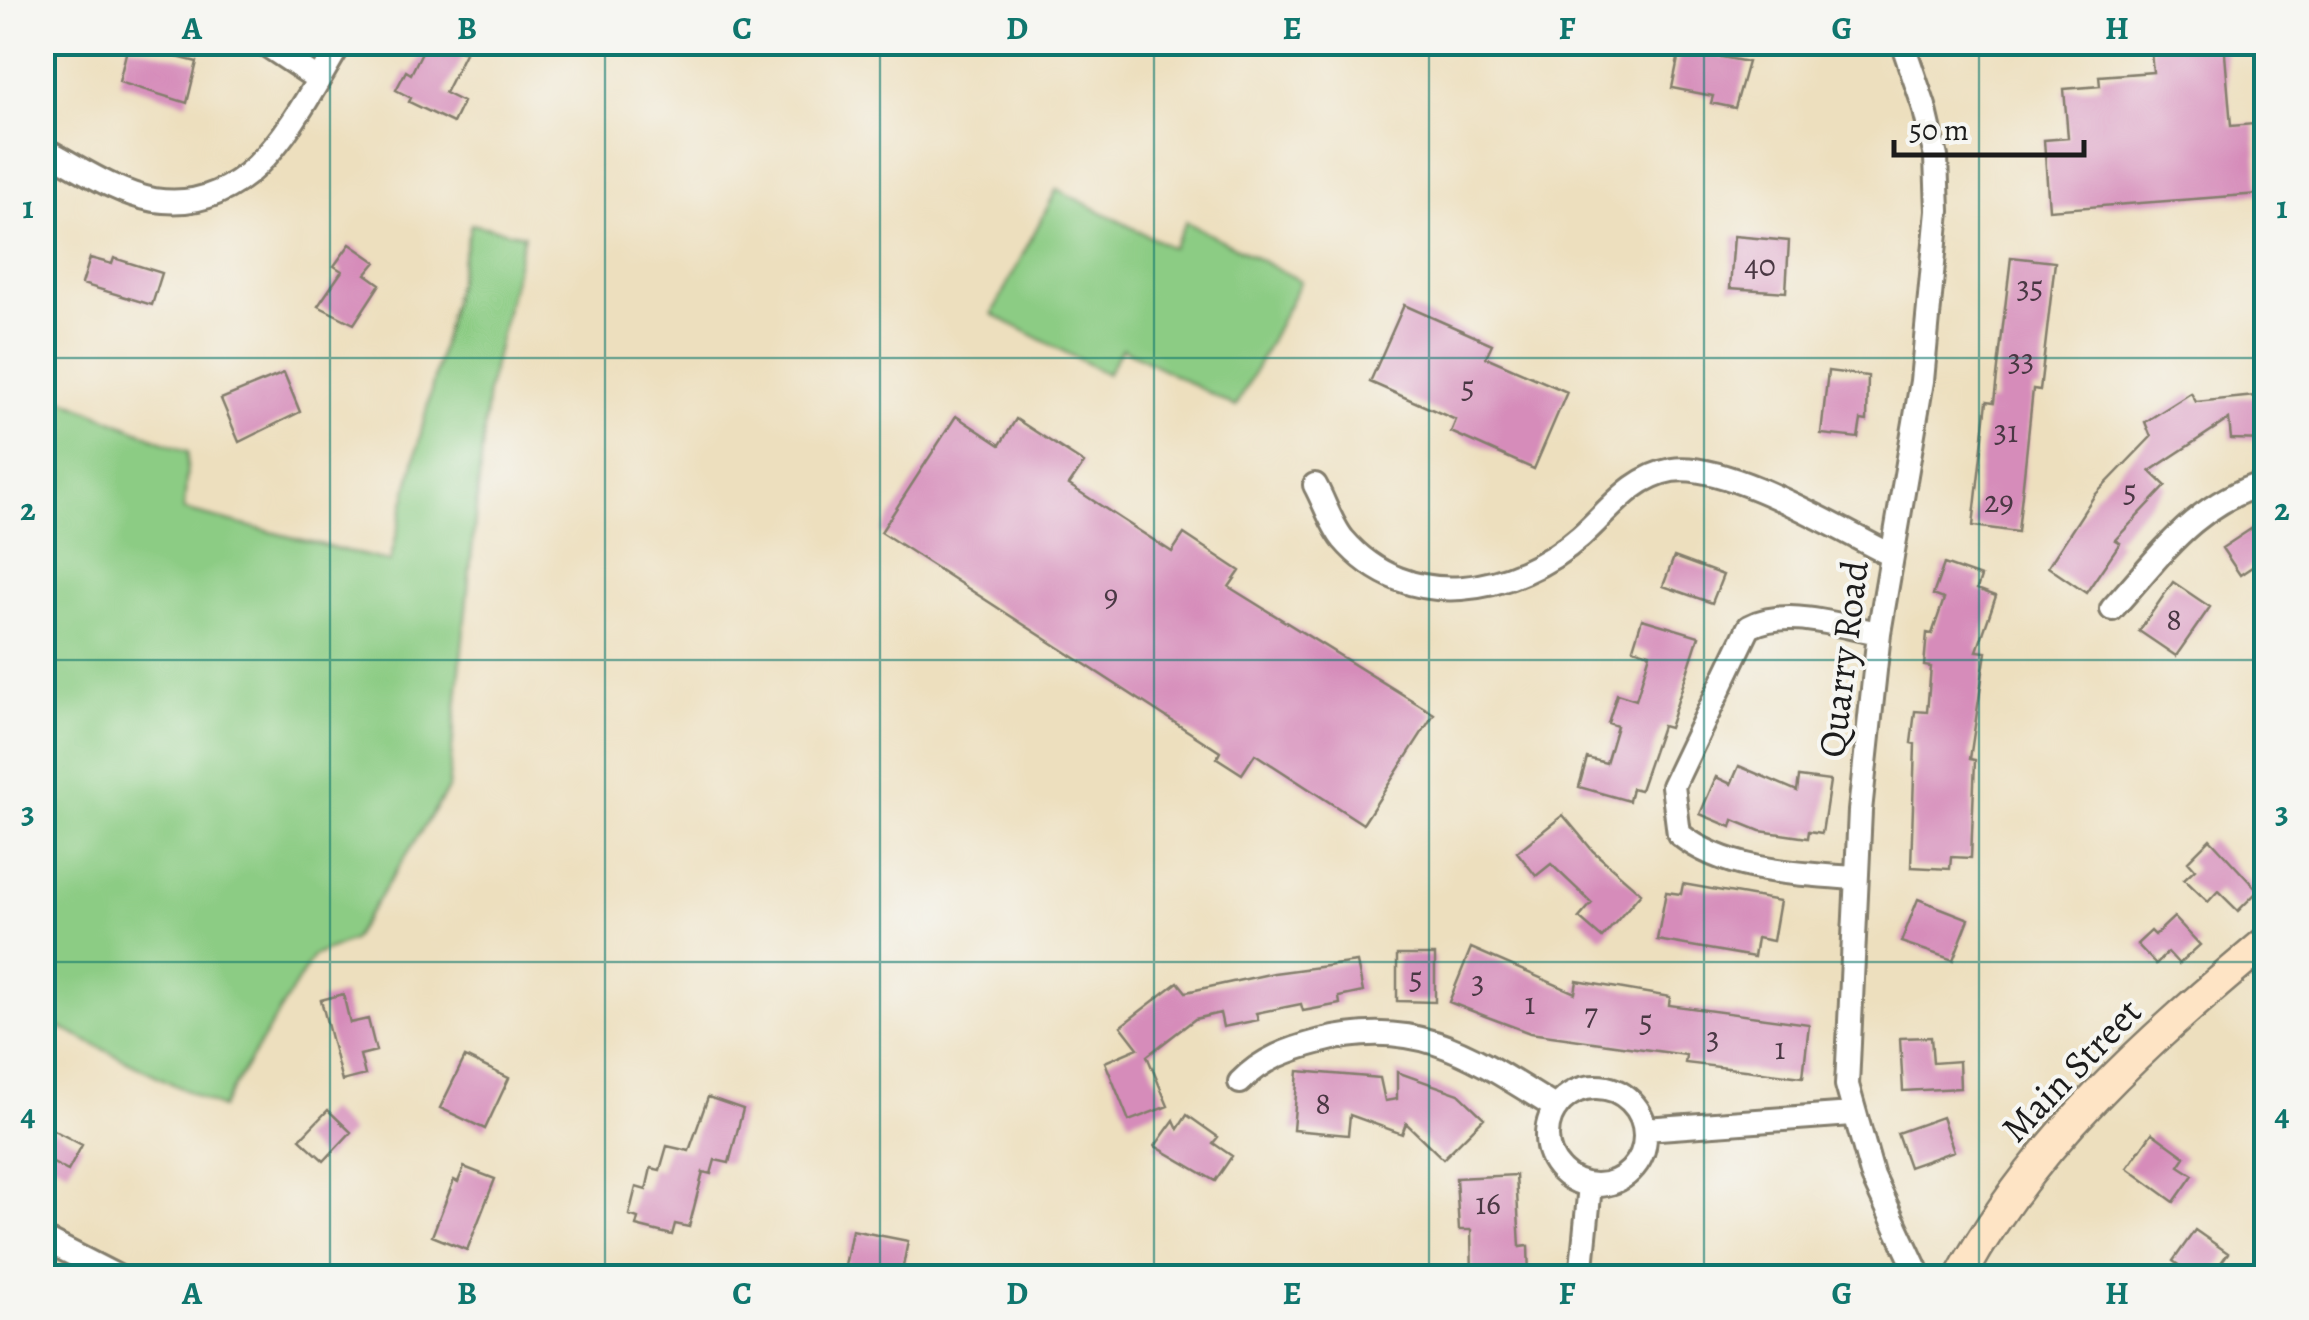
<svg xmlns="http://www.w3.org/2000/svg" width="2309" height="1320" viewBox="0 0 2309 1320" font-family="Alegreya,serif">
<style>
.green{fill:#8ccc84;stroke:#547450;stroke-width:2.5}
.building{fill:#d68cba}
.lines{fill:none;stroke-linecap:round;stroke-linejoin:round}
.minor-casing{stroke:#847e6d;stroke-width:28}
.secondary-casing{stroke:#847e6d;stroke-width:35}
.minor{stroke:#fff;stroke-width:22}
.secondary{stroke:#fee4c5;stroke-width:30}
.grid{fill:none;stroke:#0f766e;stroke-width:2.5;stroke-opacity:0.55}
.labels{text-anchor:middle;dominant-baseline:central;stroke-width:8;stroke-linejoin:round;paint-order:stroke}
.number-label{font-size:32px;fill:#4a3844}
.street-label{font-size:38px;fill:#1c1c1c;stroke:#f6f6f2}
.neatline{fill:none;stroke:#0f766e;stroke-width:4}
.grid-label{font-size:32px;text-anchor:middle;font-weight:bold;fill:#0f766e}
</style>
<rect width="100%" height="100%" fill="#f6f6f2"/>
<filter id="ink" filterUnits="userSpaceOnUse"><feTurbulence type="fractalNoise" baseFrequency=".01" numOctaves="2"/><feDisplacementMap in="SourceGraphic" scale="20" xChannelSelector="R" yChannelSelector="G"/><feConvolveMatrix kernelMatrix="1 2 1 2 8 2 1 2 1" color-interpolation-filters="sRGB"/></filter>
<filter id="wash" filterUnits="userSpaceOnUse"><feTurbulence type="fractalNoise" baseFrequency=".0048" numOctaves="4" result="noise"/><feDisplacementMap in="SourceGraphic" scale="40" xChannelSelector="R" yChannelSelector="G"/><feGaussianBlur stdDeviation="2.25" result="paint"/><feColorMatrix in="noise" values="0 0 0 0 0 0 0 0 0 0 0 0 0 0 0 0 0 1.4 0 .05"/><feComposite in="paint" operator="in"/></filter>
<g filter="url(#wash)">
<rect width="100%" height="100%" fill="#eddfbe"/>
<path class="green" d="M 1057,189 L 1172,248 L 1186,222 L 1301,281 L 1236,407 L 1122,348 L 1107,374 L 992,314 Z
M 471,224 L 524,235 L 488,390 L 448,789 L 352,940 L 313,956 L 221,1108 L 43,1019 L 43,391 L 188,452 L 184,510 L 390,562 Z"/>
<g id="blocks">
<path class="building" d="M 427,42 L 444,42 L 465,53 L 445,93 L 463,102 L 453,123 L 409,102 L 411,98 L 396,90 L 406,71 L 411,74 Z
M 2150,42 L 2224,42 L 2231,126 L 2254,124 L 2259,194 L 2049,210 L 2044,140 L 2068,138 L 2064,89 L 2100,86 L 2099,76 L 2153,72 Z
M 128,45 L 197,62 L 187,103 L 119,82 Z
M 1680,49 L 1748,62 L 1735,108 L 1711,103 L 1713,96 L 1672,88 Z
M 1734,236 L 1789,241 L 1786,292 L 1730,288 Z
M 350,244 L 376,262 L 366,274 L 380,284 L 354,324 L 318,306 L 342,271 L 334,266 Z
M 2011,257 L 2055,262 L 2040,390 L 2033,389 L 2018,532 L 1973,526 L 1987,401 L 1994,402 Z
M 90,258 L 112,264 L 114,258 L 162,273 L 152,305 L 82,284 Z
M 1404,305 L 1492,344 L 1486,357 L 1567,392 L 1534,469 L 1451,432 L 1456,420 L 1370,382 Z
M 1828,371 L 1868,376 L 1867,421 L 1861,420 L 1858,438 L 1821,434 Z
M 284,373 L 300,412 L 239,442 L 221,399 Z
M 2191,393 L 2196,402 L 2266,395 L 2266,440 L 2231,439 L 2229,419 L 2150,471 L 2166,486 L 2115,540 L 2120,543 L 2086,593 L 2048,567 L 2094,496 L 2151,437 L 2145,422 Z
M 956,416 L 1000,445 L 1016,419 L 1084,463 L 1069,485 L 1172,552 L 1184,534 L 1240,571 L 1229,587 L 1434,714 L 1363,824 L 1255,754 L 1242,774 L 1217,758 L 1220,752 L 881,532 Z
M 2266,519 L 2266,589 L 2252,567 L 2240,575 L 2222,548 Z
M 1674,557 L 1723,575 L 1712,603 L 1663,586 Z
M 1944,564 L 1981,577 L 1977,589 L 1996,596 L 1977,651 L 1986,652 L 1970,759 L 1975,760 L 1971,858 L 1951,857 L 1950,869 L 1911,867 L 1915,744 L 1911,743 L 1915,711 L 1927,712 L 1931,667 L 1924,666 L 1927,633 L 1932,634 L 1944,599 L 1933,595 Z
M 2173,582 L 2210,607 L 2176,656 L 2139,631 Z
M 1642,619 L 1699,636 L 1669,728 L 1662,726 L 1640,790 L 1632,788 L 1629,801 L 1579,787 L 1587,758 L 1606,763 L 1617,726 L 1608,723 L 1617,694 L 1636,700 L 1650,653 L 1633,648 Z
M 1739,766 L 1797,791 L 1799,777 L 1830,781 L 1822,833 L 1809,831 L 1808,838 L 1760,831 L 1733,820 L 1731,827 L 1700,814 L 1716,777 L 1731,784 Z
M 1563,815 L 1593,851 L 1641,893 L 1602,938 L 1579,918 L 1592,903 L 1551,864 L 1536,876 L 1517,852 Z
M 2210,839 L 2258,891 L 2238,911 L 2218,891 L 2208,902 L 2184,879 L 2195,869 L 2188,861 Z
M 1683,884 L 1780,901 L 1773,941 L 1757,938 L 1754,957 L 1657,940 L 1666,892 L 1681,894 Z
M 1918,899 L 1969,919 L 1953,960 L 1901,942 Z
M 2174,917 L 2200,945 L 2179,964 L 2168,952 L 2156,964 L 2137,944 L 2151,931 L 2155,935 Z
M 1471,948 L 1575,993 L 1577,981 L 1670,997 L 1669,1005 L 1809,1024 L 1803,1077 L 1685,1063 L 1686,1055 L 1530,1033 L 1485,1016 L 1449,1002 Z
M 1397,955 L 1435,955 L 1435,1002 L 1397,1001 Z
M 1357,962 L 1363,992 L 1339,997 L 1340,1004 L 1303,1011 L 1301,1004 L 1256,1013 L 1258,1020 L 1223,1027 L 1220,1013 L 1195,1019 L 1147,1056 L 1168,1106 L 1129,1121 L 1105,1062 L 1138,1048 L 1121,1026 L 1178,982 L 1186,992 L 1274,973 Z
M 343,994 L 350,1023 L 368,1019 L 376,1051 L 360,1055 L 365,1075 L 342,1081 L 321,1000 Z
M 1931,1037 L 1933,1063 L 1959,1061 L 1960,1088 L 1903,1091 L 1900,1038 Z
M 465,1057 L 509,1078 L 485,1129 L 440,1108 Z
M 1298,1071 L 1380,1078 L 1385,1101 L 1397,1099 L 1397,1072 L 1459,1094 L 1484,1118 L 1443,1159 L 1406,1123 L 1402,1134 L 1350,1115 L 1348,1135 L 1293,1130 Z
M 708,1097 L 743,1109 L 729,1163 L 715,1160 L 711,1174 L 703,1172 L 689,1227 L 675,1224 L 672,1235 L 636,1226 L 638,1218 L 629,1215 L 636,1187 L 646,1190 L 651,1168 L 660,1170 L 667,1146 L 689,1151 Z
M 328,1110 L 351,1132 L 324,1161 L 300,1139 Z
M 1187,1115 L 1218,1137 L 1213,1143 L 1232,1156 L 1215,1181 L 1155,1146 L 1174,1120 L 1178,1129 Z
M 1942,1117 L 1954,1151 L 1909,1167 L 1897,1133 Z
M 42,1124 L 82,1145 L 68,1171 L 42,1157 Z
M 2152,1133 L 2185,1157 L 2179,1166 L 2193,1175 L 2174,1202 L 2127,1168 Z
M 464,1167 L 495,1179 L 467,1250 L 432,1236 L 454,1180 L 458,1182 Z
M 1516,1175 L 1520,1247 L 1528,1246 L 1529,1278 L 1472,1278 L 1471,1230 L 1459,1230 L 1456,1178 Z
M 852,1230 L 908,1241 L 901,1277 L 845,1266 Z
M 2195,1230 L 2228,1253 L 2210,1278 L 2196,1278 L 2173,1261 Z"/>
</g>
</g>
<g filter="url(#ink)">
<use href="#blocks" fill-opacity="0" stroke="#847e6d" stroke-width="2.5"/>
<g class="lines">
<defs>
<path id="minor" d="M 262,42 L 318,79
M 1902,42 L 1924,106 L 1936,157 L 1938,211 L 1922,381 L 1879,633 L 1860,811 L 1847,1085 L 1873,1177 L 1920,1278
M 42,148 C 77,166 115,193 154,200 C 254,216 298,111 341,42
M 1315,485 C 1324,501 1331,524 1343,539 C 1408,615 1514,595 1581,536 C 1610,510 1632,477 1672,470 C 1726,461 1840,530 1891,555
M 2112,609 C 2163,553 2192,506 2266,482
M 1856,878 C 1797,874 1726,872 1679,834 L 1673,786 L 1749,627 C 1788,607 1838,626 1879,633
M 1240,1082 C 1262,1059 1290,1049 1321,1041 C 1420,1016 1475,1058 1556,1108
M1547 1136a49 49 0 1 1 98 0a49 49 0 1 1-98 0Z
M 1645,1129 L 1852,1114
M 42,1238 L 120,1278
M 1581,1278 L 1590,1185"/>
<path id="secondary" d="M 1960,1278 C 2034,1141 2148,1041 2266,942"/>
</defs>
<use href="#minor" class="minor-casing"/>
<use href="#secondary" class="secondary-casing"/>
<use href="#minor" class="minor"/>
<use href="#secondary" class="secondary"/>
</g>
</g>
<path class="grid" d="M 330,42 L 330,1278M 605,42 L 605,1278M 880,42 L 880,1278M 1154,42 L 1154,1278M 1429,42 L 1429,1278M 1704,42 L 1704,1278M 1979,42 L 1979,1278M 42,358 L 2266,358M 42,660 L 2266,660M 42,962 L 2266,962"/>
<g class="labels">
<g class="number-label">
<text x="1760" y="265">40</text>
<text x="2030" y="287">35</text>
<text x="2021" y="360">33</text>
<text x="1468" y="387">5</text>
<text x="2006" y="431">31</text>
<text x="2130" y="491">5</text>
<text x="1999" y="501">29</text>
<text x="1111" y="595">9</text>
<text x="2174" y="619">8</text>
<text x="1416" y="978">5</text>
<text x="1478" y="982">3</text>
<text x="1530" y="1003">1</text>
<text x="1591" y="1014">7</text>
<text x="1646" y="1021">5</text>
<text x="1713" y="1038">3</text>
<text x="1780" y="1048">1</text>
<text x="1323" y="1103">8</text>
<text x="1488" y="1203">16</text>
</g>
<g class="street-label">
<text transform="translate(1843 659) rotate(-83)">Quarry Road</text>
<text transform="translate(2071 1070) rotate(-46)">Main Street</text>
</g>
</g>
<rect width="2309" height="1320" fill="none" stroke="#f6f6f2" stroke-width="110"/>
<path d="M1894 140v15h190v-15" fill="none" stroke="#1c1c1c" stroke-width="5"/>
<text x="1909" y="140" font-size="30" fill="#1c1c1c" stroke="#f6f6f2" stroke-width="8" paint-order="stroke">50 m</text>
<rect x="55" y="55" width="2199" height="1210" class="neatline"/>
<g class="grid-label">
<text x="192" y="39">A</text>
<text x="467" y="39">B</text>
<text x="742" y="39">C</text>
<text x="1017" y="39">D</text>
<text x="1292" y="39">E</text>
<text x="1567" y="39">F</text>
<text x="1842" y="39">G</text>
<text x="2117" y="39">H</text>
<text x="28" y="218">1</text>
<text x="2282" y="218">1</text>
<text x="28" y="520">2</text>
<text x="2282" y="520">2</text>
<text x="28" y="823">3</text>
<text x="2282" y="823">3</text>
<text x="28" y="1125">4</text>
<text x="2282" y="1125">4</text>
<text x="192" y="1304">A</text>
<text x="467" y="1304">B</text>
<text x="742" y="1304">C</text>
<text x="1017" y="1304">D</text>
<text x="1292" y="1304">E</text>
<text x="1567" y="1304">F</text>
<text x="1842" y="1304">G</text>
<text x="2117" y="1304">H</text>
</g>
</svg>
